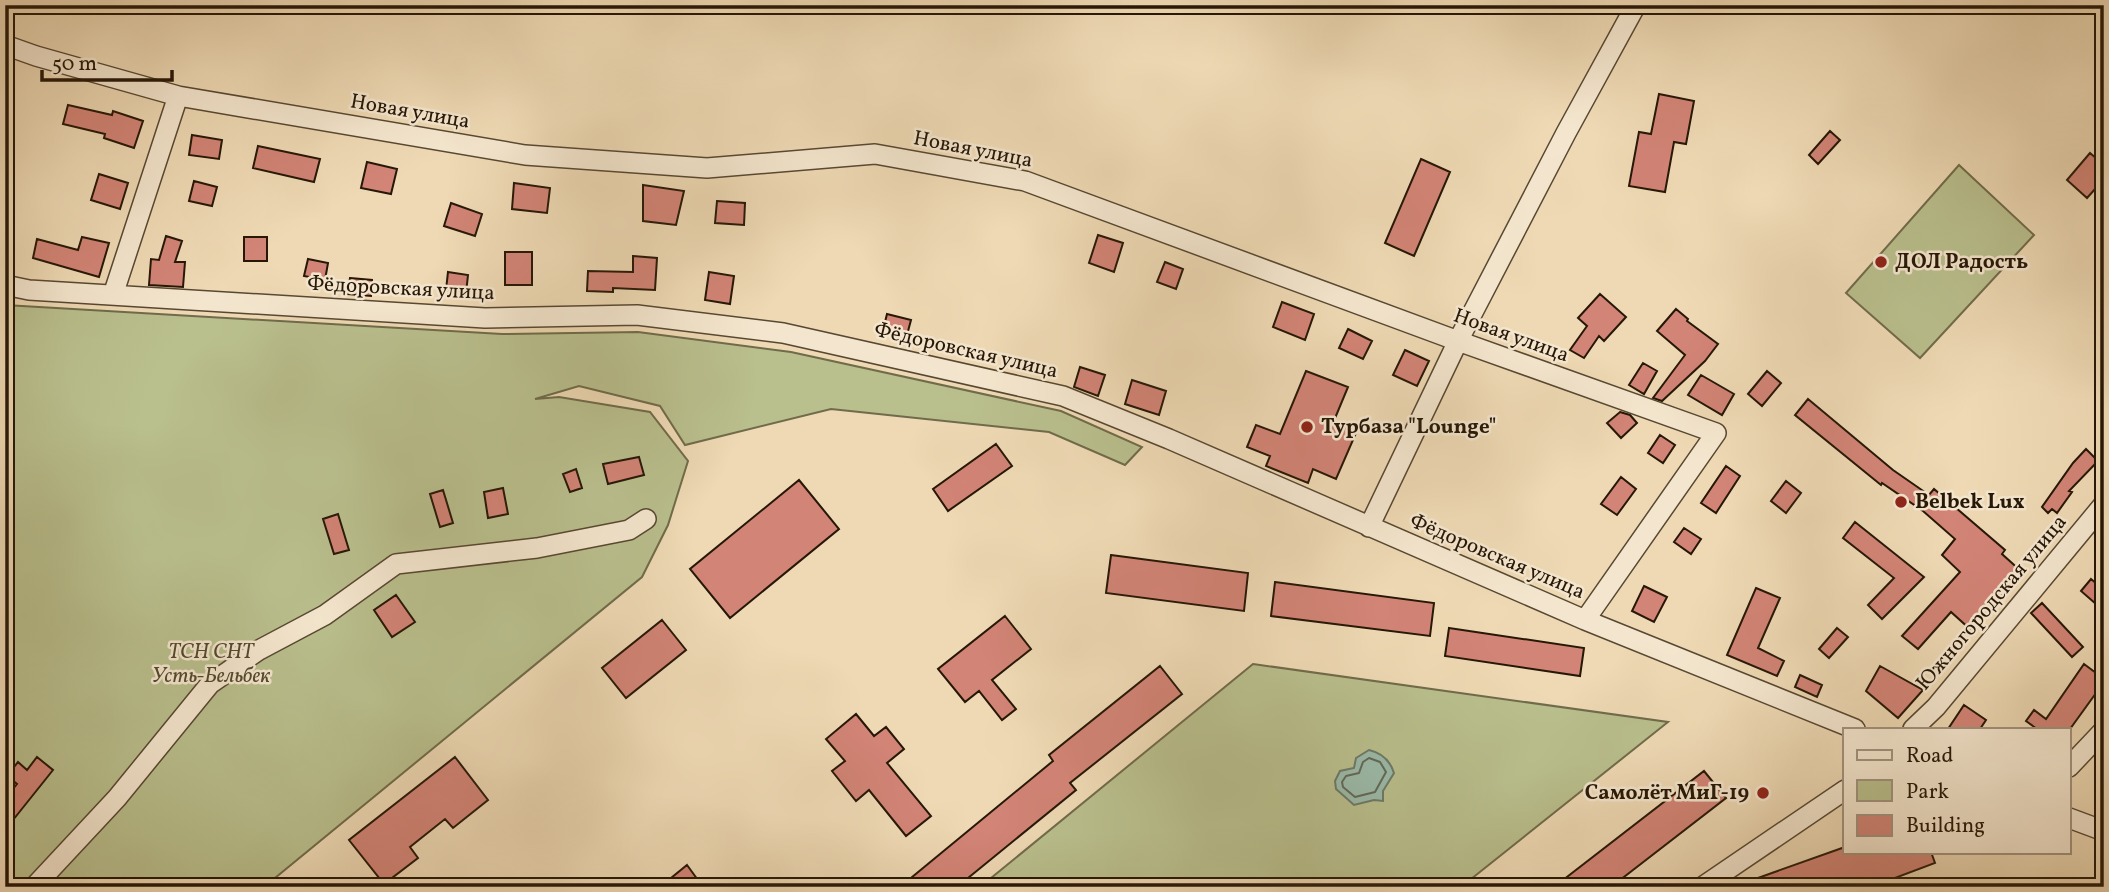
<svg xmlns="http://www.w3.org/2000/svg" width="2109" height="892" viewBox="0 0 2109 892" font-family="Vollkorn,serif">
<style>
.green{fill:#b9bf8d;stroke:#706b4a;stroke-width:2}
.water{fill:#9abaa9;stroke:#6c7968;stroke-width:2}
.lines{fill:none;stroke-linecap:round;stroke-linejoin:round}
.shore{stroke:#606858;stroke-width:2}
.building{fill:#d28476;stroke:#261707;stroke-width:2}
.street-casing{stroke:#584832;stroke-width:22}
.street{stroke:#f4e6ce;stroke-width:19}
.poi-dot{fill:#8f2418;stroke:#f4e6ce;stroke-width:2.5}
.labels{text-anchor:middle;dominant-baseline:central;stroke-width:5;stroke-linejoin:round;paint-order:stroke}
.street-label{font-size:21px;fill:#261707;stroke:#f4e6ce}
.poi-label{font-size:21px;font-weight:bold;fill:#261707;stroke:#f4e6ce;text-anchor:start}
.park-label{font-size:21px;font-style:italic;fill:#52492f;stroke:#f4e6ce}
</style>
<rect width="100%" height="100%" fill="#eed9b4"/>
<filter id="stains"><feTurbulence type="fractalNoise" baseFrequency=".00286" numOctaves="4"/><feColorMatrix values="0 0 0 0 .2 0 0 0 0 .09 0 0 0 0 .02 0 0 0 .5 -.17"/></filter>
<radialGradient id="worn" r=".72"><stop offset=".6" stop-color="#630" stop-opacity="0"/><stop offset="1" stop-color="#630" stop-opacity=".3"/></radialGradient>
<path class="green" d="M 1959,165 L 2034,235 L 1920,358 L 1846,293 Z
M 5,305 L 502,334 L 638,332 L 791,352 L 1061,411 L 1142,447 L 1125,465 L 1049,432 L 831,409 L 685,445 L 660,406 L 579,386 L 535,399 L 559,397 L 650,412 L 688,461 L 668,525 L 642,577 L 264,887 L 5,887 Z
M 1253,664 L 1668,722 L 1461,887 L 980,887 Z"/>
<path class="water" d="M 1369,750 C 1382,753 1390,760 1394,773 L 1383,791 L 1383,801 L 1374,800 L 1354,805 L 1336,789 L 1335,781 L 1340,771 L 1354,768 L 1356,758 Z"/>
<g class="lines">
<path class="shore" d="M 1369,758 L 1380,762 L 1386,772 L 1375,792 L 1355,797 L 1343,787 L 1342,782 L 1346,776 L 1359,773 L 1363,762 Z"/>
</g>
<path class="building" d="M 1659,94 L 1694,101 L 1686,144 L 1674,142 L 1665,192 L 1629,186 L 1639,132 L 1651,134 Z
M 68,105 L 112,115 L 113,111 L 143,121 L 134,148 L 104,138 L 105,134 L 63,124 Z
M 1830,131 L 1840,140 L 1818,164 L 1809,155 Z
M 192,135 L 222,140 L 219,159 L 189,155 Z
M 258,146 L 320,159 L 314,182 L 253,168 Z
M 2090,153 L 2104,165 L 2104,179 L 2087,198 L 2067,180 Z
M 1421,159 L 1450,172 L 1414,256 L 1385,243 Z
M 367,162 L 397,169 L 391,194 L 361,188 Z
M 99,174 L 128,183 L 120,209 L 91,200 Z
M 194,181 L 217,187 L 212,206 L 189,201 Z
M 514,183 L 550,188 L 547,213 L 512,209 Z
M 643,185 L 684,191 L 676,225 L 643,221 Z
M 717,201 L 745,203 L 744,225 L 715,223 Z
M 451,203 L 482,214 L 475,236 L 444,226 Z
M 1098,235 L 1123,243 L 1114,272 L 1089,263 Z
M 166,236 L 182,241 L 175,262 L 185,262 L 183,287 L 149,285 L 151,259 L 159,260 Z
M 82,237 L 109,243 L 99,277 L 33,258 L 37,239 L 78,250 Z
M 244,237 L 267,237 L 267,261 L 244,261 Z
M 505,252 L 532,252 L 532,285 L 505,285 Z
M 633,256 L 657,258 L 655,290 L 613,288 L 613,292 L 587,291 L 588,271 L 633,272 Z
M 308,259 L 328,263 L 325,280 L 304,276 Z
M 1165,262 L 1183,269 L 1176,289 L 1157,282 Z
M 448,272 L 468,275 L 466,293 L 446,290 Z
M 709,272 L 734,276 L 730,304 L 705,300 Z
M 350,278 L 372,280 L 371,296 L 348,294 Z
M 1600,294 L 1626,317 L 1604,341 L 1599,336 L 1584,358 L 1570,350 L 1587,326 L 1578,318 Z
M 1282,302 L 1314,314 L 1305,340 L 1273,327 Z
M 1676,309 L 1688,319 L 1687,321 L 1718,344 L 1705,361 L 1662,401 L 1653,398 L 1685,355 L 1657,331 Z
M 887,314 L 911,320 L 907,335 L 883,330 Z
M 1348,329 L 1372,341 L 1363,359 L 1339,348 Z
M 1405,350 L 1429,361 L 1417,386 L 1393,375 Z
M 1643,363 L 1657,371 L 1644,394 L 1629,385 Z
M 1080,367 L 1105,375 L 1098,396 L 1074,387 Z
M 1306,371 L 1348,387 L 1333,423 L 1356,433 L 1336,479 L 1313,469 L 1308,483 L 1266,466 L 1270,456 L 1247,447 L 1256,425 L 1280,434 Z
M 1767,371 L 1781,383 L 1762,406 L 1748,394 Z
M 1701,375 L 1734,394 L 1722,415 L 1688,395 Z
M 1132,380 L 1166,391 L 1159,415 L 1125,404 Z
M 1808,399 L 1893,470 L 1929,495 L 1934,489 L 2005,550 L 2002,554 L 2022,572 L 1971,630 L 1951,612 L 1918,649 L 1902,636 L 1960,572 L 1942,555 L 1955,539 L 1923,511 L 1882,483 L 1881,485 L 1795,415 Z
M 1620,412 L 1630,415 L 1637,423 L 1621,438 L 1607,423 Z
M 1660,435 L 1675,445 L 1663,463 L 1648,453 Z
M 996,444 L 1012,466 L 948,511 L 933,489 Z
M 2086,449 L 2098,461 L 2069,491 L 2072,492 L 2057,513 L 2052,509 L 2048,513 L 2042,507 L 2073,463 Z
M 639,457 L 644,475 L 608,484 L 603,464 Z
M 1726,466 L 1740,476 L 1716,513 L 1701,503 Z
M 576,469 L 582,488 L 570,492 L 563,474 Z
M 1621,477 L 1636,489 L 1617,515 L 1601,504 Z
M 799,480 L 839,529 L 730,618 L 690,569 Z
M 1786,481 L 1801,493 L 1786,513 L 1771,501 Z
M 503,488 L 508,514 L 488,518 L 484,492 Z
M 443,490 L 453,523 L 440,527 L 430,494 Z
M 338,514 L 349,550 L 334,554 L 323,519 Z
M 1855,522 L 1924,577 L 1882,619 L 1868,605 L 1894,578 L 1843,538 Z
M 1684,528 L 1701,539 L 1691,554 L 1674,542 Z
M 1111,555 L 1248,573 L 1244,611 L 1106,593 Z
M 2091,579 L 2104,590 L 2104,611 L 2081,591 Z
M 1275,582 L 1434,603 L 1430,636 L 1271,616 Z
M 1644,586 L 1667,597 L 1654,622 L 1632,611 Z
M 1756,588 L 1780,598 L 1758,648 L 1784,661 L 1777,676 L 1727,655 Z
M 396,595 L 415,622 L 392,637 L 374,610 Z
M 2042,603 L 2083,647 L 2072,657 L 2031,613 Z
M 1005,616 L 1031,649 L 992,680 L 1016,709 L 1002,720 L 979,691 L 965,702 L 938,669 Z
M 662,620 L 686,650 L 626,698 L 602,668 Z
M 1449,628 L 1584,648 L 1580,676 L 1445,656 Z
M 1837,628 L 1848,637 L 1829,658 L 1819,649 Z
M 2084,664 L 2104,679 L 2104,682 L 2070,729 L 2037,729 L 2026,721 L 2034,710 L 2046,719 Z
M 1160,666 L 1182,694 L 1070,783 L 1076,790 L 957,887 L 900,887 L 1053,761 L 1049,755 Z
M 1880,666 L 1923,690 L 1898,718 L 1866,691 Z
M 1800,675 L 1822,685 L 1817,697 L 1795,687 Z
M 1964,705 L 1986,720 L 1980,729 L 1948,729 Z
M 856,714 L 874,736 L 886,727 L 904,749 L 887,763 L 931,816 L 906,836 L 869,790 L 856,801 L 832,771 L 845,761 L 826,739 Z
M 37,757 L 53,770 L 5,830 L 5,799 L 17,784 L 7,776 L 18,762 L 27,770 Z
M 455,757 L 488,800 L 453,828 L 445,819 L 410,847 L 418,858 L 384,884 L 349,840 Z
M 1704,771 L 1726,798 L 1611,887 L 1554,887 Z
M 1845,847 L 1845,852 L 1931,852 L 1935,863 L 1871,887 L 1739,887 L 1738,885 Z
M 687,865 L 703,887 L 660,887 Z"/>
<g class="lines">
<defs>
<path id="street" d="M 5,45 L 36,56 L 178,96 L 525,155 L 707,168 L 875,154 L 1025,181 L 1458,341 L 1716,433 L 1585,620
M 5,285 L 29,290 L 485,318 L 637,315 L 783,333 L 1063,396 L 1169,439 L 1585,620 L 1855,729
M 113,295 L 178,96
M 1369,527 L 1458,341 L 1566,133 L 1636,5
M 1913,729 L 1936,707 L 2104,504
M 2069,767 L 2104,730
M 2069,818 L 2104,831
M 34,887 L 117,798 L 210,684 L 259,650 L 325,615 L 396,564 L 537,548 L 629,530 L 646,519
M 1702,887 L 1845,790"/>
</defs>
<use href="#street" class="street-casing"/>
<use href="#street" class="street"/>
</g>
<g class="poi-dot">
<circle cx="1881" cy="262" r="7"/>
<circle cx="1307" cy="427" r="7"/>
<circle cx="1901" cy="502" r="7"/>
<circle cx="1763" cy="793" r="7"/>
</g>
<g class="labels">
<g class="street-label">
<text transform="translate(410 112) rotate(10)">Новая улица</text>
<text transform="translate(973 150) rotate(11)">Новая улица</text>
<text transform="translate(401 289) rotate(3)">Фёдоровская улица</text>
<text transform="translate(1511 336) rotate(20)">Новая улица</text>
<text transform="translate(966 351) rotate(13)">Фёдоровская улица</text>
<text transform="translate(1497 557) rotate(23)">Фёдоровская улица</text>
<text transform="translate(1992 603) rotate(-50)">Южногородская улица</text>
</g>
<g class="poi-label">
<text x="1895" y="262">ДОЛ Радость</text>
<text x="1321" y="427">Турбаза "Lounge"</text>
<text x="1915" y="502">Belbek Lux</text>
<text x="1749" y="793" text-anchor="end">Самолёт МиГ-19</text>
</g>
<g class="park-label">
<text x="211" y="652">ТСН СНТ<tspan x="211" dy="24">Усть-Бельбек</tspan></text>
</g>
</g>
<rect width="2109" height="892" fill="none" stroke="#eed9b4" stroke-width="28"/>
<rect x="7" y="7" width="2095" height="878" fill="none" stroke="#261707" stroke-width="3.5"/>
<rect x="14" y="14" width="2081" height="864" fill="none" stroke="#261707" stroke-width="2"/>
<rect x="1843" y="728" width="228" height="126" fill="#f4e6ce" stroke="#a2937e" stroke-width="2"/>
<rect x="1857" y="750" width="35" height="10" fill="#f4e6ce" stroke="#a2937e" stroke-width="2"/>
<text x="1906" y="762" font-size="21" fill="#261707">Road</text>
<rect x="1857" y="780" width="35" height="21" fill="#b9bf8d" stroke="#a2937e" stroke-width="2"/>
<text x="1906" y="798" font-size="21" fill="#261707">Park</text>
<rect x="1857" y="815" width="35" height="21" fill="#d28476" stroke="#a2937e" stroke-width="2"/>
<text x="1906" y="832" font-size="21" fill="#261707">Building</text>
<path d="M42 70v10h130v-10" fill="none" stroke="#261707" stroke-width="3.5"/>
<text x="52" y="70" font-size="21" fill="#261707" stroke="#f4e6ce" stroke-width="5" paint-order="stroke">50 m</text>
<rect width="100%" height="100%" filter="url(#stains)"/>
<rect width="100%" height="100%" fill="url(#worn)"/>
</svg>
